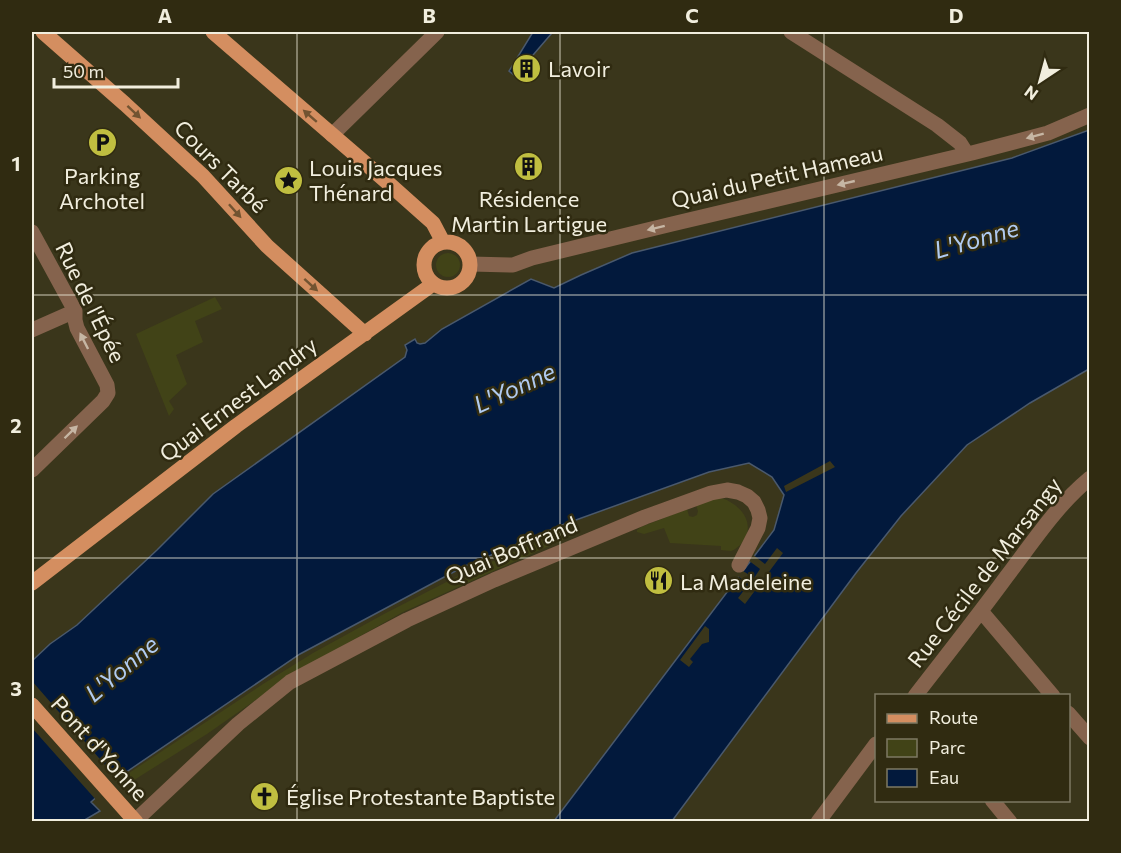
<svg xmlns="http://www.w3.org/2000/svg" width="1121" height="853" viewBox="0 0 1121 853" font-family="Commissioner,sans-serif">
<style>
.green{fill:#414317}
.water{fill:#02193c;stroke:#4a596d;stroke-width:1.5}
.pier{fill:#3a361b}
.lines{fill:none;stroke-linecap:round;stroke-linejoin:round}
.minor{stroke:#85634d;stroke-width:15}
.major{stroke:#d48e60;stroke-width:15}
.oneway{fill:#725331}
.oneway2{fill:#c6b6a4}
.grid{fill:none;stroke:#f1eede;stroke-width:1.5;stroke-opacity:0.55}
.labels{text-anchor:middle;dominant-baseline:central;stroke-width:5;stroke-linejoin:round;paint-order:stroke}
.poi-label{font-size:22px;fill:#f1eede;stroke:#302b11;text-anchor:start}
.street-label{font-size:22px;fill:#f1eede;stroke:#302b11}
.water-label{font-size:24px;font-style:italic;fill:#b0cbf1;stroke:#302b11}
.neatline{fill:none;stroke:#f1eede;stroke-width:2}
.grid-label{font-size:20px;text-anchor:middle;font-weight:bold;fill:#f1eede}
</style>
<rect width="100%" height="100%" fill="#3a361b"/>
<path class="green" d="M436 265a12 12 0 1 1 24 0a12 12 0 1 1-24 0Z
M 215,297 L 222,309 L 195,321 L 203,342 L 176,355 L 187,384 L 169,401 L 174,409 L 169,416 L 136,334 Z
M 718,497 C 738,502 758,522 742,543 C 739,546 735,550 731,551 C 727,551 724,550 721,550 L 721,546 L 670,543 L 664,528 L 644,534 L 637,532 L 637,530 L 641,527 L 687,509 L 689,516 L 693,517 L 697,515 L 698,511 L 696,505 Z
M 569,529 L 571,536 L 403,612 L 296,672 L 207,734 L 131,782 L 123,777 L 263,684 L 313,653 L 384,614 L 460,575 Z"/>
<path class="water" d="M 533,32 L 550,32 L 552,33 L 515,76 L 509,71 Z
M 1089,130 L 1089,369 L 1030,403 L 967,445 L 901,516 L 856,573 L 672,821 L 554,821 L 774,530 L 784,495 L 772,477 L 749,463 L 709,472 L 562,525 L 463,567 L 300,654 L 119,777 L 91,802 L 100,811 L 83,821 L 32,821 L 32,661 L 50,644 L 77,625 L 157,550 L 213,494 L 405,357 L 407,350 L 405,345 L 415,339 L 417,343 L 420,344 L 425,343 L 442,329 L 531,279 L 554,288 L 581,275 L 632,253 L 1012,158 Z"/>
<path class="pier" d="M 830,461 L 835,467 L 786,492 L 784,486 Z
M 777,548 L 783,553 L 745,604 L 738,598 L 749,584 L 736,575 L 740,569 L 754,578 L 760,569 L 748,560 L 752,554 L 765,564 Z
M 705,626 L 709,629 L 709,642 L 702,644 L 690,659 L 693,662 L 689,667 L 680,660 Z
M 32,681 L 119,781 L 97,801 L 32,728 Z"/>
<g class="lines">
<path class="minor" d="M 791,32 L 937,125 L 960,143 L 967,154
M 332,135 L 437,32
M 32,232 L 75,311 L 75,320 L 77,328 L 107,385 L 108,393 L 103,401 L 32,470
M 471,264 L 513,265 L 532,258 L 672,224 L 972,153 L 1048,133 L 1090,115
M 32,330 L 75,311
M 981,611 L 1053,696
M 915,696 C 946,656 977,617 1007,576 C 1033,542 1056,506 1090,478
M 1068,713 L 1090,738
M 992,800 L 1010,822
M 135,821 L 238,724 L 290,682 L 407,620 L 494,580 L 645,517 L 711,493 L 727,490 L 738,492 L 747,496 L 754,502 L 758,510 L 760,518 L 758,528 L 739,565
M 818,822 L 876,744"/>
<path class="major" d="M 43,32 L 125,104 L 203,176 L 267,246 L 365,334
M 213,32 L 387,182 L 433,223 L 443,242
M424 265a23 23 0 1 1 46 0a23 23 0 1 1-46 0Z
M 32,583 L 236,426 L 433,284
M 32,705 L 136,822"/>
</g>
<defs><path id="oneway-solid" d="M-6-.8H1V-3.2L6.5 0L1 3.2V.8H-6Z" transform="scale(1.5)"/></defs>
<g class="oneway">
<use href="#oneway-solid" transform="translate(134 112) rotate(43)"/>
<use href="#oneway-solid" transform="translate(310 116) rotate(-139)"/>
<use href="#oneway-solid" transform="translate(235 211) rotate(48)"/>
<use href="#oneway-solid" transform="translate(311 285) rotate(42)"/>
</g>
<g class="oneway2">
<use href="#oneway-solid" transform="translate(1035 136) rotate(165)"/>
<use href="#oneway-solid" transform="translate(846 183) rotate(167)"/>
<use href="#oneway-solid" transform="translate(656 228) rotate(166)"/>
<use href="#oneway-solid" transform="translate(84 341) rotate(-117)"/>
<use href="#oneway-solid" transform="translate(71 432) rotate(-44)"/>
</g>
<path class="grid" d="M 297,32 L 297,822M 560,32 L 560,822M 824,32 L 824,822M 32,295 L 1090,295M 32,558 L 1090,558"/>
<defs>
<symbol id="building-disc" viewBox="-11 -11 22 22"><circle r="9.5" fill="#c0be40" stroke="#302b11"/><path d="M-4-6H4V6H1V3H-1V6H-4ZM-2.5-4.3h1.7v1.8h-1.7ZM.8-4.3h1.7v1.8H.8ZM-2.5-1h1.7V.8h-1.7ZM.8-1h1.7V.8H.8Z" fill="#111"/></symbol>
<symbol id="parking-disc" viewBox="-11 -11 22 22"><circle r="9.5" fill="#c0be40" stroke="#302b11"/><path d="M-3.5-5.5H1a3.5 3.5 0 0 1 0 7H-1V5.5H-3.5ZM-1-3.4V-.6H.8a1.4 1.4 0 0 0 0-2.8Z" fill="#111"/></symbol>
<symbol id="sight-disc" viewBox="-11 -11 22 22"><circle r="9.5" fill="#c0be40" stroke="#302b11"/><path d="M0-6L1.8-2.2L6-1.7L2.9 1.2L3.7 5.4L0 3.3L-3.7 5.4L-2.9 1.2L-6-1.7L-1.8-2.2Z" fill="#111"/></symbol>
<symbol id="restaurant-disc" viewBox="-11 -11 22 22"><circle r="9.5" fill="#c0be40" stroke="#302b11"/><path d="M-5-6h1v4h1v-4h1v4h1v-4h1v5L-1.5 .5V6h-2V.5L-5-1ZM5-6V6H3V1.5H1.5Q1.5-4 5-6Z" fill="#111"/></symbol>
<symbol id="church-disc" viewBox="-11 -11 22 22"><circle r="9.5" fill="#c0be40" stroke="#302b11"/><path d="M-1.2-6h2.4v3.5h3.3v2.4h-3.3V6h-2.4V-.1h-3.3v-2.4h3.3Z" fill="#111"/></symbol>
</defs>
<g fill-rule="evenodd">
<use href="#building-disc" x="510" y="52" width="33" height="33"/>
<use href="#parking-disc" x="86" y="126" width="33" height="33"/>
<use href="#building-disc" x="512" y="150" width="33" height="33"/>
<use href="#sight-disc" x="272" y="164" width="33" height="33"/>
<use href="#restaurant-disc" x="642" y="564" width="33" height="33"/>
<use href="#church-disc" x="248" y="780" width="33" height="33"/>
</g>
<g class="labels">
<g class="poi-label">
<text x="548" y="68">Lavoir</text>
<text x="309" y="167">Louis Jacques<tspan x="309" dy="25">Thénard</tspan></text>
<text x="102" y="175" text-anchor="middle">Parking<tspan x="102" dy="25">Archotel</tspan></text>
<text x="529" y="198" text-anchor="middle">Résidence<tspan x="529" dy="25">Martin Lartigue</tspan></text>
<text x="680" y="581">La Madeleine</text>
<text x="286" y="796">Église Protestante Baptiste</text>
</g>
<g class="street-label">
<text transform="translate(221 166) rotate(45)">Cours Tarbé</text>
<text transform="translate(777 176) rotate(-13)">Quai du Petit Hameau</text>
<text transform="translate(91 302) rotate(64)">Rue de l'Épée</text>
<text transform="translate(238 399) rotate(-37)">Quai Ernest Landry</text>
<text transform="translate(511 550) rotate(-23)">Quai Boffrand</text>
<text transform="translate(984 572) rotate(-52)">Rue Cécile de Marsangy</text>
<text transform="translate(100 748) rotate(48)">Pont d'Yonne</text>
</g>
<g class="water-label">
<text transform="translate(976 238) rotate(-16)">L'Yonne</text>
<text transform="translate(514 387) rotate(-25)">L'Yonne</text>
<text transform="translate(121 668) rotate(-40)">L'Yonne</text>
</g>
</g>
<rect width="1121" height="853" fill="none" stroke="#302b11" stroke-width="66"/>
<rect x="875" y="694" width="195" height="108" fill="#302b11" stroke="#7d7963" stroke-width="1.5"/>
<rect x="887" y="714" width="30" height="9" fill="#d48e60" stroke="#7d7963" stroke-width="1.5"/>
<text x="929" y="724" font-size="18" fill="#f1eede">Route</text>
<rect x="887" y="739" width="30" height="18" fill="#414317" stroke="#7d7963" stroke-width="1.5"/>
<text x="929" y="754" font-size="18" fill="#f1eede">Parc</text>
<rect x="887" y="769" width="30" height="18" fill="#02193c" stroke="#7d7963" stroke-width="1.5"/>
<text x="929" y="784" font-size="18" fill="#f1eede">Eau</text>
<g transform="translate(1040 81) rotate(216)" stroke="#302b11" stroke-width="4.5" paint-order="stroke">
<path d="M0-4.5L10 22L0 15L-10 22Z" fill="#f1eede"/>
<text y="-9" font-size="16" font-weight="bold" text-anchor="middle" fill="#f1eede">N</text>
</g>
<path d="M54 78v9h124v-9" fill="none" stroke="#f1eede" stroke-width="3"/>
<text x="63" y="78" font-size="18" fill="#f1eede" stroke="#302b11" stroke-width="4.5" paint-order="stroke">50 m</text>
<rect x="33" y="33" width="1055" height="787" class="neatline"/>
<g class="grid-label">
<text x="165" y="23">A</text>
<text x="429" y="23">B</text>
<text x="692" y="23">C</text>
<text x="956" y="23">D</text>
<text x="16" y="171">1</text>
<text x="16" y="433">2</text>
<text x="16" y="696">3</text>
</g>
</svg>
